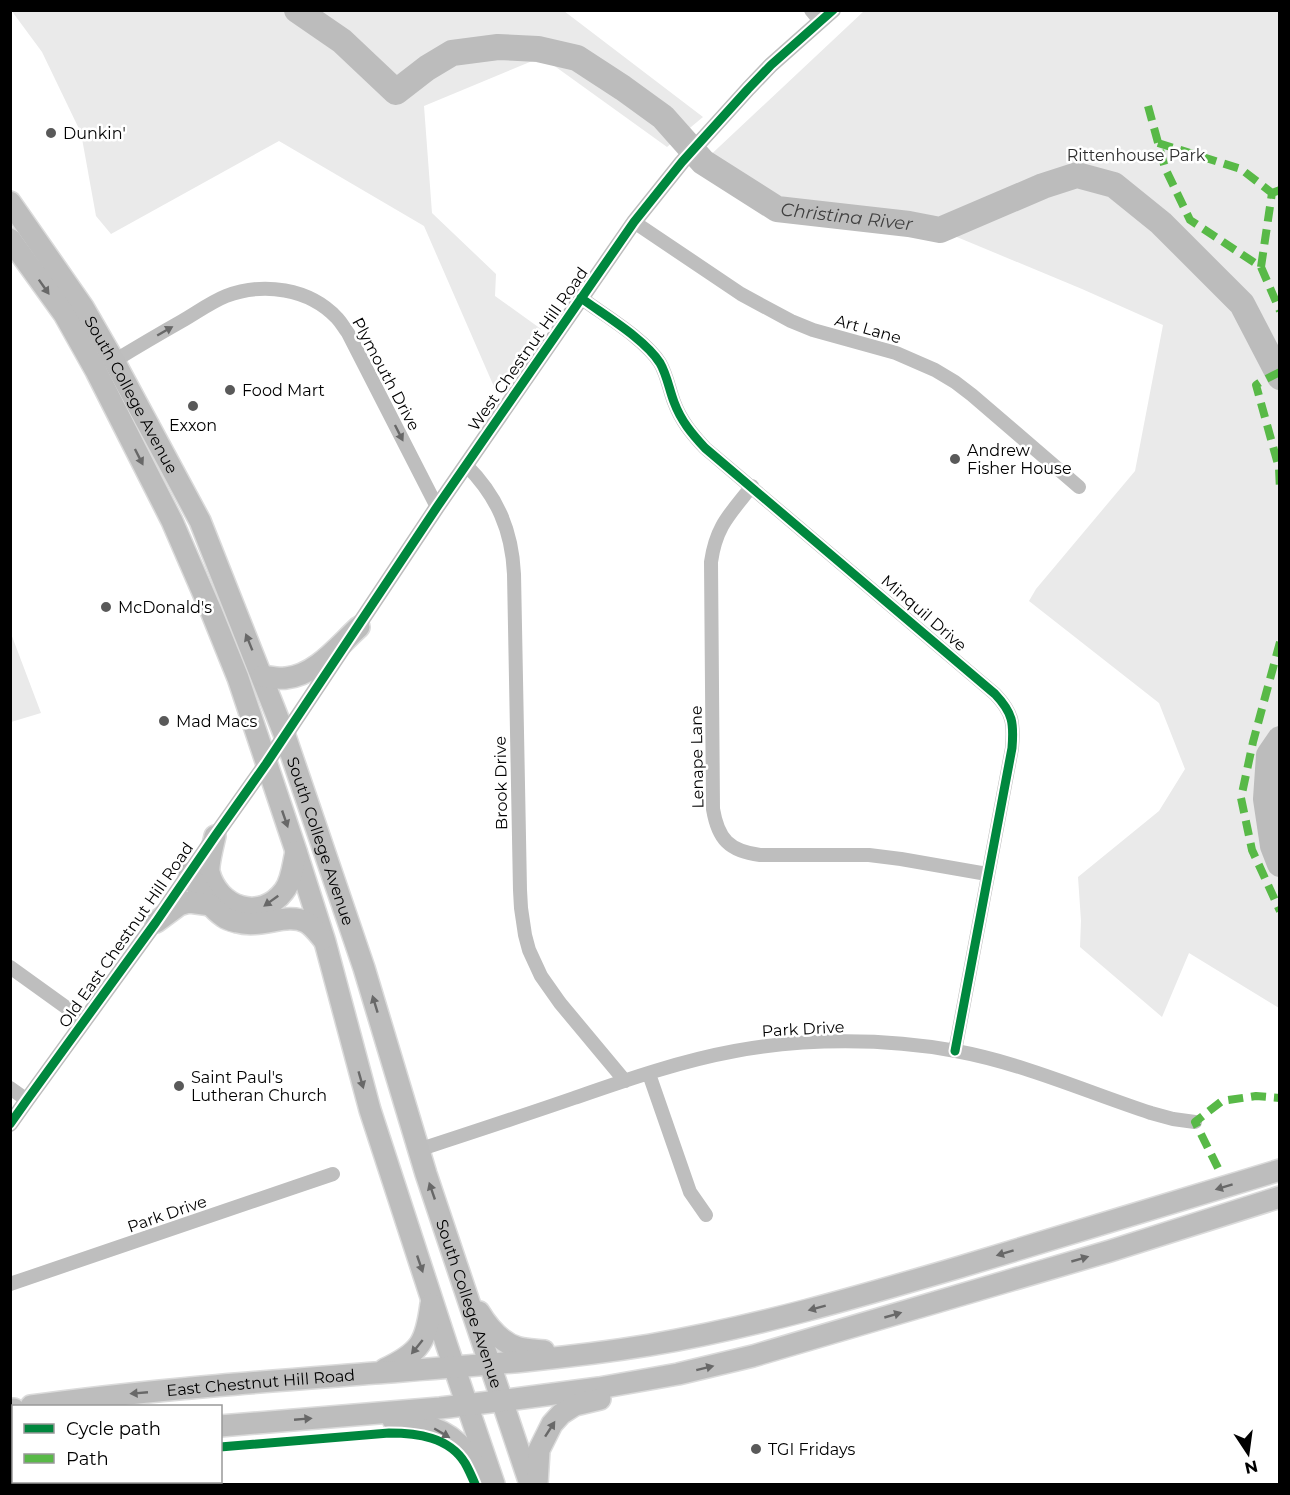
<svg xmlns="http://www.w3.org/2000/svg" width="1290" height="1495" viewBox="0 0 1290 1495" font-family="Montserrat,sans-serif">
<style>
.green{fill:#eaeaea}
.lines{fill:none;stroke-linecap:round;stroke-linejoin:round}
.river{stroke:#bcbcbc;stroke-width:26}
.primary-casing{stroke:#dbdbdb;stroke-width:24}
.minor{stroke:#bebebe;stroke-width:14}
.tertiary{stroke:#bebebe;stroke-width:16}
.primary{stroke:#bdbdbd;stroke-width:21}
.quiet{stroke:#58b947;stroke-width:8;stroke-dasharray:15 8;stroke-linecap:butt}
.cycleway-casing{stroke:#fff;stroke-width:13}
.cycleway{stroke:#00873e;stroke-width:9}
.oneway{fill:#686868}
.poi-dot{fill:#595959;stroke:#fff;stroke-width:2}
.labels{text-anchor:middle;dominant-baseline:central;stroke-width:5;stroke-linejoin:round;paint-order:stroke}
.poi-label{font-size:16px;fill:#000;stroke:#fff;text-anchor:start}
.park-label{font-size:16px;fill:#2f2f2f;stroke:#fff}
.street-label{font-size:16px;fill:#000;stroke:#fff}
.water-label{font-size:18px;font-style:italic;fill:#404040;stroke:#fff}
</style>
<rect width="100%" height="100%" fill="#fff"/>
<path class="green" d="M 11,10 L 564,11 L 703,117 L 667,147 L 542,57 L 424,106 L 432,213 L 496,274 L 495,296 L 541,329 L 495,389 L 424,226 L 279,141 L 111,234 L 96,216 L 81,133 L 42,52 Z
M 1049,10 L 1051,12 L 1053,10 L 1279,11 L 1279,1008 L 1189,953 L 1162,1017 L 1080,947 L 1081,921 L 1078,877 L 1159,811 L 1185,769 L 1159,703 L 1029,601 L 1036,589 L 1135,471 L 1163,325 L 1082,289 L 940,230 L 909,224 L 777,209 L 703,162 L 864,11 Z
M 10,631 L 41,713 L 11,722 L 10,722 Z"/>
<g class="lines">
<g class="river">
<path id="s1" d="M 297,10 L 342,41 L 396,92 L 427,68 L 452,53 L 498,47 L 538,49 L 577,58 L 623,88 L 663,117 L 703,162 L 777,209 L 909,224 L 940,230 L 1043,186 L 1077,175 L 1114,185 L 1161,223 L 1242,304 L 1280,377"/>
<path d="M 1280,739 L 1269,755 L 1266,799 L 1273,846 L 1280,864"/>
</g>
<defs>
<g id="primary">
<path id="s2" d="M 10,202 L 83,307 L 114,361 L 200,521 L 285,736 L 364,968 L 426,1174 L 530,1484"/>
<path d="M 10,239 L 64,314 L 96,371 L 172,521 L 211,611 L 238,678 L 296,851 L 325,942 L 370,1110 L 447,1346 L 494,1484"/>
<path d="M 262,676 C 270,677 279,679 286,678 C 316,675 338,646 359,627"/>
<path d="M 215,836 C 213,845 208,864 209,872 C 218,908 261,922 284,891 C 292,881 293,864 296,852"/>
<path d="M 189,874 C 199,889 209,907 224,917 C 228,920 233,921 237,922 C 262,929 286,912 306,922 C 313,926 318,933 323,939"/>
<path d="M 156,922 L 179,905 L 189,902 L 211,905"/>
<path d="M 479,1312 C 488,1327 502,1343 519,1348 C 527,1350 536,1350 544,1351"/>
<path d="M 385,1369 C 421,1352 426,1342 431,1304"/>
<path id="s3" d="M 31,1406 C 145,1390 260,1382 375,1373 C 467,1366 559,1360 650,1345 C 755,1327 858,1297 960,1267 C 1067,1235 1173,1202 1280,1170"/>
<path d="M 10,1410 L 14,1409"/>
<path d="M 393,1420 C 419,1422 447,1428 465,1451 C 472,1460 479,1472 485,1482"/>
<path d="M 220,1426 L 440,1408 L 515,1399 L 599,1388 L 678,1374 L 753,1356 L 1110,1251 L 1280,1197"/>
<path d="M 10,1451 L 14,1450"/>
<path d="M 537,1484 L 539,1450 L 552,1424 L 561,1414 L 575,1405 L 600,1399"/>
</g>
</defs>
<use href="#primary" class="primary-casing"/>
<path class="minor" d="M 811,10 L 820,21
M 634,222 L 741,294 L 791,321 L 813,330 L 896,353 L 935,370 L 955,382 L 972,395 L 1079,487
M 581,298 C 604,315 645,339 660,363 C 667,375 669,389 674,402 C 681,421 692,434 705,448 L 995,694 C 1013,713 1014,723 1012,748 L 955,1051
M 114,361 C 137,347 159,334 182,321 C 196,313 211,302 226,296 C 263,282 309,288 337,318 C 341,322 344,328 348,333 L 437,507
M 466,465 C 497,496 512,530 514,574 L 520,890 L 521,908 L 525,935 L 529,950 L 541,976 L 560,1003 L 625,1081
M 752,486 C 730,514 716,526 711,562 L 713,809 C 718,839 729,851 760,855 L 869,855 L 901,859 L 987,874
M 10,967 L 85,1021
M 649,1074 L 690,1192 L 706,1215
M 10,1088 L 27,1100
M 418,1150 C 470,1133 522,1116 574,1098 C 626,1080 680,1061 735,1051 C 805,1038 886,1038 956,1051 C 1022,1063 1087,1092 1151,1113 L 1173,1119 L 1195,1122
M 10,1284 L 333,1174"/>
<path class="tertiary" d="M 10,1124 L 27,1100 L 156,922 L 215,836 L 266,764 L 437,507 L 634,222 L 682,162 L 748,89 L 771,65 L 833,10"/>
<use href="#primary" class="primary"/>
<path class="quiet" d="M 1148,106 L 1165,168 L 1190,220 L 1261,267 L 1280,311
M 1158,143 L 1241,169 L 1272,193
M 1261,267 L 1272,193 L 1280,190
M 1280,372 L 1262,381 L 1256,385 L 1279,468 L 1280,490
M 1280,642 L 1253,742 L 1241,798 L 1252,850 L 1280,911
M 1218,1168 L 1195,1122 L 1222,1101 L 1256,1096 L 1280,1098"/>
<defs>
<path id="cycleway" d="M 581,298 C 604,315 645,339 660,363 C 667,375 669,389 674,402 C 681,421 692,434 705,448 L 995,694 C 1013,713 1014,723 1012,748 L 955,1051
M 10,1124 L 27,1100 L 156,922 L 215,836 L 266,764 L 437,507 L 634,222 L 682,162 L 748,89 L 771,65 L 833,10
M 220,1447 L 389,1433 C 417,1433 449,1437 465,1463 C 469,1470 472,1477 475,1484"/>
</defs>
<use href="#cycleway" class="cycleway-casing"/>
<use href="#cycleway" class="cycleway"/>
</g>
<defs><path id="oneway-solid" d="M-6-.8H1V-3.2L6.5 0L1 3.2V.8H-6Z" transform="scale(1.5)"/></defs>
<g class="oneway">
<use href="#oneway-solid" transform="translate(44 287) rotate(55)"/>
<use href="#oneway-solid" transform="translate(165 331) rotate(-30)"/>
<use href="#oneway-solid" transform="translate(399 433) rotate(63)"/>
<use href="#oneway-solid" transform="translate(139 457) rotate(63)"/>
<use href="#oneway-solid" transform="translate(249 642) rotate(-112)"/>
<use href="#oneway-solid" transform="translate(285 819) rotate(71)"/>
<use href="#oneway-solid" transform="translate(271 901) rotate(144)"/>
<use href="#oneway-solid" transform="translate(375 1004) rotate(-107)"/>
<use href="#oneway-solid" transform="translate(361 1080) rotate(74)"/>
<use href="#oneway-solid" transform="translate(1224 1187) rotate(163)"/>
<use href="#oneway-solid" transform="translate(432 1191) rotate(-109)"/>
<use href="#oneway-solid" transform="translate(1005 1253) rotate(163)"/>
<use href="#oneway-solid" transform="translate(1080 1259) rotate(-16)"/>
<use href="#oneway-solid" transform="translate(420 1264) rotate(71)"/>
<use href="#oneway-solid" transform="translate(817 1308) rotate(165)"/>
<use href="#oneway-solid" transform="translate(893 1315) rotate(-16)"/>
<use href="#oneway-solid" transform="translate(417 1347) rotate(129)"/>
<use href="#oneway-solid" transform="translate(705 1368) rotate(-14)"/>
<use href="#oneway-solid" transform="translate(139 1393) rotate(175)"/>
<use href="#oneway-solid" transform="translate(303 1419) rotate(-5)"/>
<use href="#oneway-solid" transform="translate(550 1429) rotate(-57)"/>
<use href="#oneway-solid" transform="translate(442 1433) rotate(30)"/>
</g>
<g class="poi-dot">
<circle cx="51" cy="133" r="6"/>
<circle cx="230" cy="390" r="6"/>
<circle cx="193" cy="406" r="6"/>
<circle cx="955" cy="459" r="6"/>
<circle cx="106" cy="607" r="6"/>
<circle cx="164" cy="721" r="6"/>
<circle cx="179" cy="1086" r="6"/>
<circle cx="756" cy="1449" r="6"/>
</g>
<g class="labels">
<g class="poi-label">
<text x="63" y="133">Dunkin'</text>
<text x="242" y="390">Food Mart</text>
<text x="193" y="425" text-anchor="middle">Exxon</text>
<text x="967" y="450">Andrew<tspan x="967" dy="18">Fisher House</tspan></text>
<text x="118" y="607">McDonald's</text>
<text x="176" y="721">Mad Macs</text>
<text x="191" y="1077">Saint Paul's<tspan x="191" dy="18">Lutheran Church</tspan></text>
<text x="768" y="1449">TGI Fridays</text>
</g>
<g class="park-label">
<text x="1136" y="155">Rittenhouse Park</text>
</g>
<g class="street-label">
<text transform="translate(868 329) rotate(16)">Art Lane</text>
<text transform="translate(528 349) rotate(-55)">West Chestnut Hill Road</text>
<text transform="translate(386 374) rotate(62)">Plymouth Drive</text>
<text stroke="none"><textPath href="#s2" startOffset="228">South College Avenue</textPath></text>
<text transform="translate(924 613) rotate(41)">Minquil Drive</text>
<text transform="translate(697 757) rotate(-91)">Lenape Lane</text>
<text transform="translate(501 783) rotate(-91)">Brook Drive</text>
<text stroke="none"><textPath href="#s2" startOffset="714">South College Avenue</textPath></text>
<text transform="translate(126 935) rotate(-55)">Old East Chestnut Hill Road</text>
<text transform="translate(803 1029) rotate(-3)">Park Drive</text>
<text transform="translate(167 1214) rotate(-19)">Park Drive</text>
<text stroke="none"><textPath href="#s2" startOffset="1200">South College Avenue</textPath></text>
<text stroke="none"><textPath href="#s3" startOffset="231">East Chestnut Hill Road</textPath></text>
</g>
<g class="water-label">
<text stroke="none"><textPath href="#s1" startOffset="646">Christina River</textPath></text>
</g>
</g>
<rect width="1290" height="1495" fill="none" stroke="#000000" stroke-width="24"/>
<rect x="12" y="1405" width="210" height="78" fill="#ffffff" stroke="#999999" stroke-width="1.5"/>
<rect x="24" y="1424" width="30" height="9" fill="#00873e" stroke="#999999" stroke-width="1.5"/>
<text x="66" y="1435" font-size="18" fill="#000000">Cycle path</text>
<rect x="24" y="1454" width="30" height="9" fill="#58b947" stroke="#999999" stroke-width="1.5"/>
<text x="66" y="1465" font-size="18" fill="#000000">Path</text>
<g transform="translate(1248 1453) rotate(167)" stroke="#ffffff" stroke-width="4.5" paint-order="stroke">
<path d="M0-4.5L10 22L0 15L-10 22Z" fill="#000000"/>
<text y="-9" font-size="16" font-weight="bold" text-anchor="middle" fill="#000000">N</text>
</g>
</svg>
